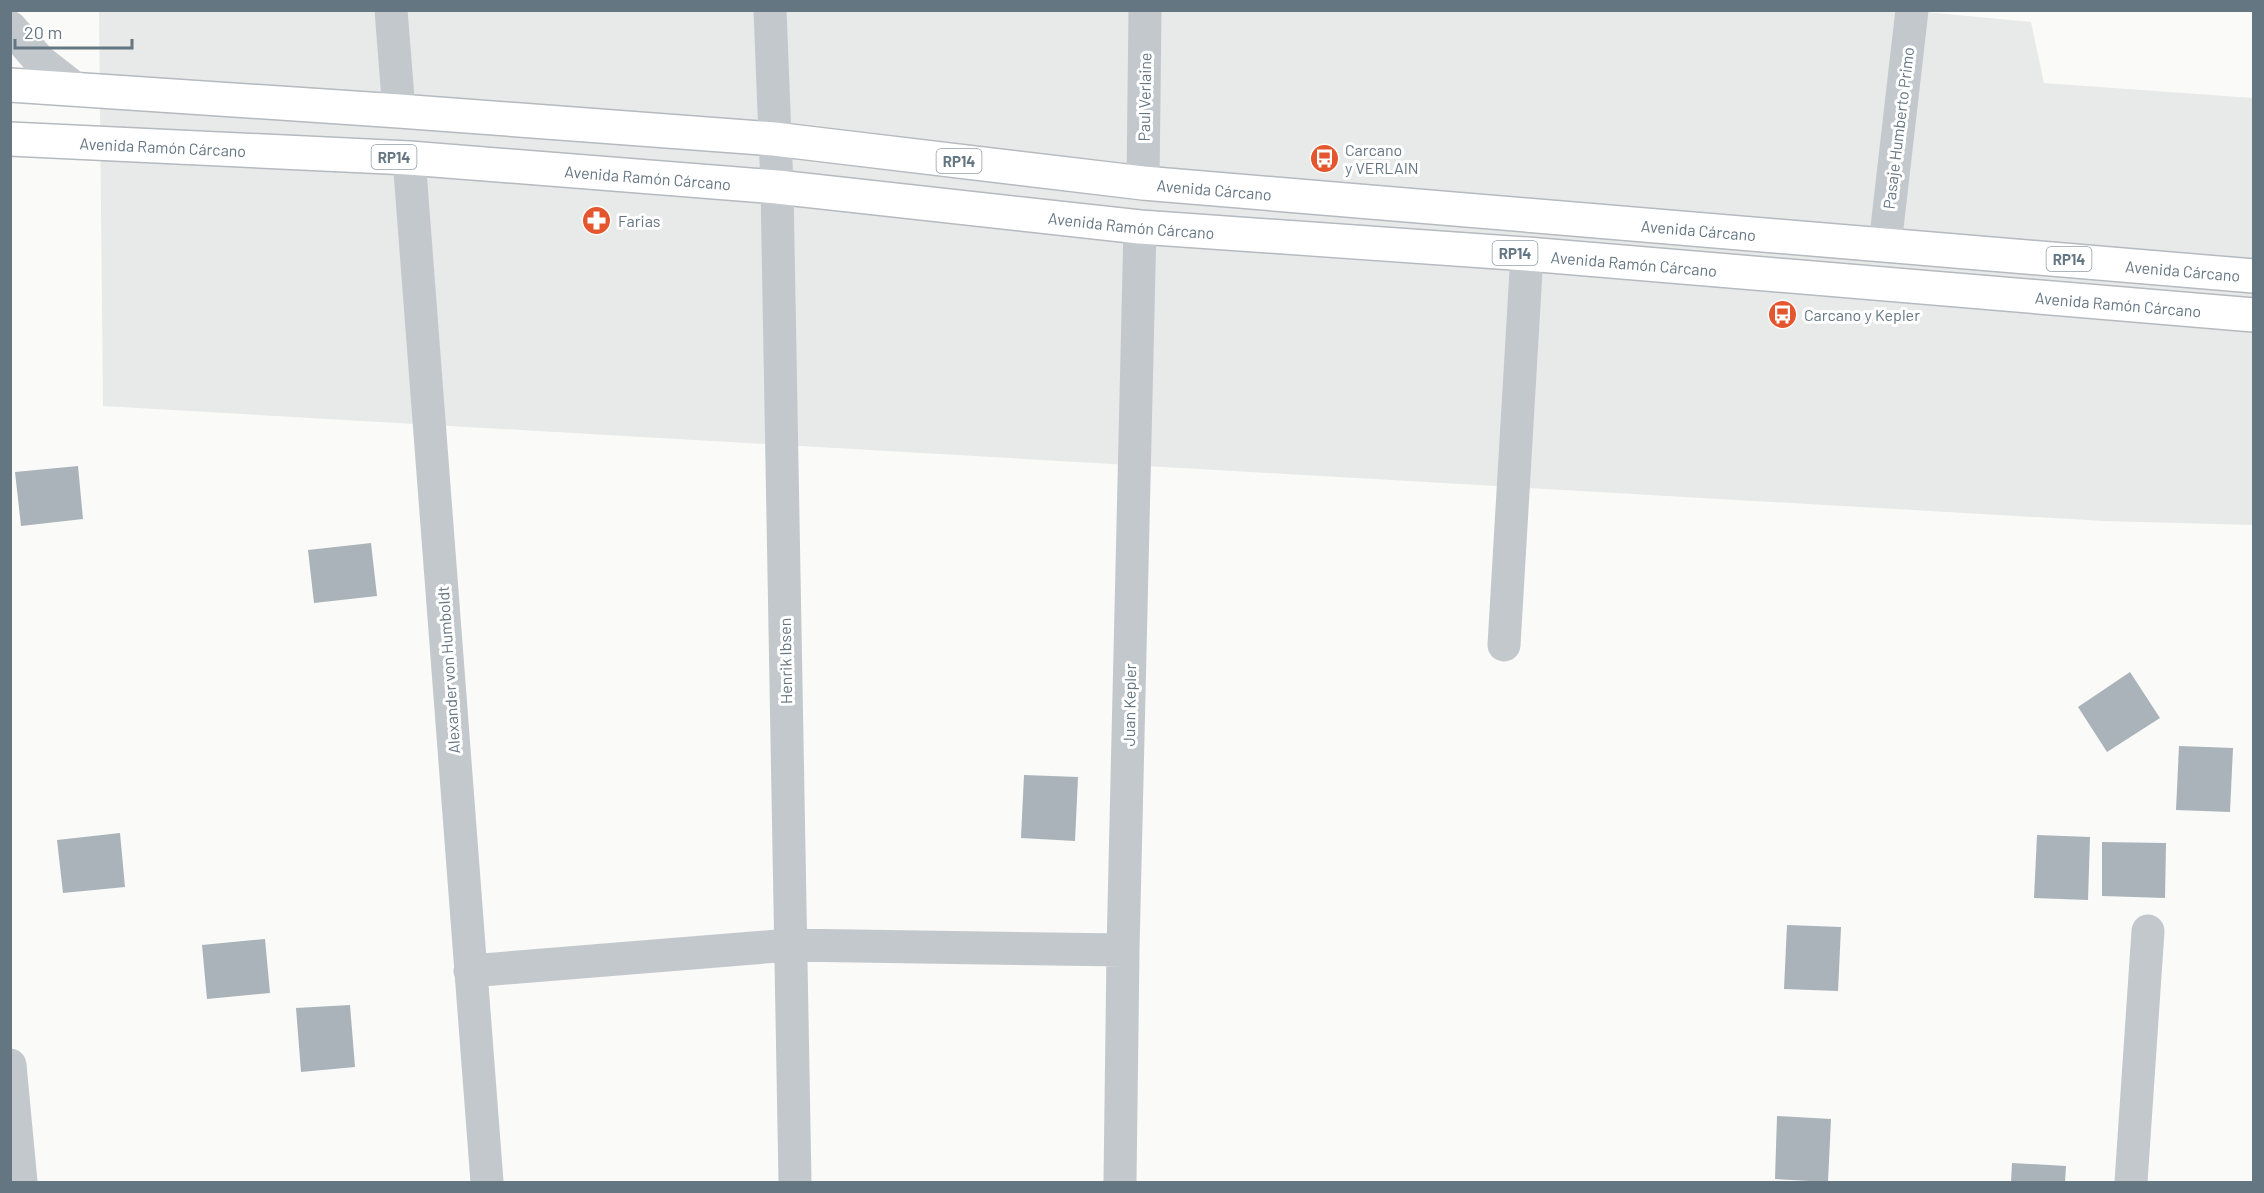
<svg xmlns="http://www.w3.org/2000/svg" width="2264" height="1193" viewBox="0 0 2264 1193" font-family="Barlow,sans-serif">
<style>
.built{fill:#e8e9e9}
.building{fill:#aab3b9}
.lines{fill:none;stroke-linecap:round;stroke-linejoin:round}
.major-casing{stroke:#b5babe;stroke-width:36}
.minor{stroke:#c3c8cc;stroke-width:33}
.major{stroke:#fff;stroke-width:33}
.labels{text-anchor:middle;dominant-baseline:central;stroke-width:6;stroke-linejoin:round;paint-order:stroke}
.shield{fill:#fff;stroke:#939fa8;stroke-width:1.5}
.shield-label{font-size:15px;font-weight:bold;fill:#657683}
.street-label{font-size:16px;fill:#657683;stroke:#fff}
.poi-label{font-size:16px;fill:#657683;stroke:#fff;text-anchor:start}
</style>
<rect width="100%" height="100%" fill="#fafaf8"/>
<path class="built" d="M 1905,10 L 2031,22 L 2044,83 L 2253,98 L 2253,525 L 2104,521 L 103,406 L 99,11 Z"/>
<path class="building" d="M 78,466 L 83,519 L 21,526 L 15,472 Z
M 371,543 L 377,596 L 314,603 L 308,550 Z
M 2130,672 L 2160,718 L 2107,752 L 2078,707 Z
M 2179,746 L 2233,748 L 2230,812 L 2176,810 Z
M 1024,775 L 1078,777 L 1075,841 L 1021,838 Z
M 120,833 L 125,887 L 63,893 L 57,840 Z
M 2037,835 L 2090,837 L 2088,900 L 2034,898 Z
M 2102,842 L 2166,843 L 2165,898 L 2102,896 Z
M 1787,925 L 1841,927 L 1838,991 L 1784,989 Z
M 265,939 L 270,993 L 207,999 L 202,945 Z
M 350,1005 L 355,1067 L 301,1072 L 296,1008 Z
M 1777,1116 L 1831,1119 L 1828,1182 L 1775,1179 Z
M 2012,1163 L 2066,1166 L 2065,1182 L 2011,1182 Z"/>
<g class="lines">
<defs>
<g id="major">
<path id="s1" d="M 10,85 L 399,111 L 774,139 L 1143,183 L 2254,276"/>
<path id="s2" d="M 10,139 L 409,158 L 777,187 L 1140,227 L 1527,254 L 2254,315"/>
</g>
</defs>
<use href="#major" class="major-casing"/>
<path class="minor" d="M 391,10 L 399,111
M 770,10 L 777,187 L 795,1182
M 10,27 L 40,61 L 76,89
M 409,158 L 487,1182
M 1143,183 L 1145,10
M 1885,245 L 1912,10
M 1504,645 L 1527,254
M 470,971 L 790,945 L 1123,950
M 10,1065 L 21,1182
M 1120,1182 L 1123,950 L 1140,227
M 2131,1182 L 2148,931"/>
<use href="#major" class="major"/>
</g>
<defs>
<symbol id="bus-disc" viewBox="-11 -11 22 22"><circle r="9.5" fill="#e4572e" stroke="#fff"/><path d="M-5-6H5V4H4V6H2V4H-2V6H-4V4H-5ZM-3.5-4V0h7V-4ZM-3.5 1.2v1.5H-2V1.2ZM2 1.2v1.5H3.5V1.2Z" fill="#fff"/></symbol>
<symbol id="pharmacy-disc" viewBox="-11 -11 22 22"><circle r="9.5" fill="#e4572e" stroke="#fff"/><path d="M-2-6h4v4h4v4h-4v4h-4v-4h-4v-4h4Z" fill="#fff"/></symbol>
</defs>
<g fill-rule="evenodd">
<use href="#bus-disc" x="1308" y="142" width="33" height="33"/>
<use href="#pharmacy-disc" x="580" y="204" width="33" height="33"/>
<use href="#bus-disc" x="1766" y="298" width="33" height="33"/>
</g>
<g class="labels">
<g class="shield">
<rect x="371.5" y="145" width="45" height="24" rx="4.5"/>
<rect x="936.5" y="149" width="45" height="24" rx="4.5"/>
<rect x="1492.5" y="241" width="45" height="24" rx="4.5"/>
<rect x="2046.5" y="247" width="45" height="24" rx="4.5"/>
</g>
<g class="shield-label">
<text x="394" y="157">RP14</text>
<text x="959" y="161">RP14</text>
<text x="1515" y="253">RP14</text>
<text x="2069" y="259">RP14</text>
</g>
<g class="street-label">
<text transform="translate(1144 97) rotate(-89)">Paul Verlaine</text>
<text transform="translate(1898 128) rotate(-83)">Pasaje Humberto Primo</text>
<text stroke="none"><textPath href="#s2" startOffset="153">Avenida Ramón Cárcano</textPath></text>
<text stroke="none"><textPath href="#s2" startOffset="639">Avenida Ramón Cárcano</textPath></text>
<text stroke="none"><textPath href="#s1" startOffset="1209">Avenida Cárcano</textPath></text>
<text stroke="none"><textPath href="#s2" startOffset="1125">Avenida Ramón Cárcano</textPath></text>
<text stroke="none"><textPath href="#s1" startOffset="1695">Avenida Cárcano</textPath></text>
<text stroke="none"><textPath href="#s2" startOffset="1629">Avenida Ramón Cárcano</textPath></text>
<text stroke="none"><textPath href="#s1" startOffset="2181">Avenida Cárcano</textPath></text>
<text stroke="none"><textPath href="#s2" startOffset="2115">Avenida Ramón Cárcano</textPath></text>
<text transform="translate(785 661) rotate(-91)">Henrik Ibsen</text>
<text transform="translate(448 670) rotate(-94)">Alexander von Humboldt</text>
<text transform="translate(1129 705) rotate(-89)">Juan Kepler</text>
</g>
<g class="poi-label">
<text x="1345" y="149">Carcano<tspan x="1345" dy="18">y VERLAIN</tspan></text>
<text x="618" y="220">Farias</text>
<text x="1804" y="314">Carcano y Kepler</text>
</g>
</g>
<rect width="2264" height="1193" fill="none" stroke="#657683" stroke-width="24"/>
<path d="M15 39v9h117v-9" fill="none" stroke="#657683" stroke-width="3"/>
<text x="24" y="39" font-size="18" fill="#657683" stroke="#ffffff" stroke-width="4.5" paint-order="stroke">20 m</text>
</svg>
